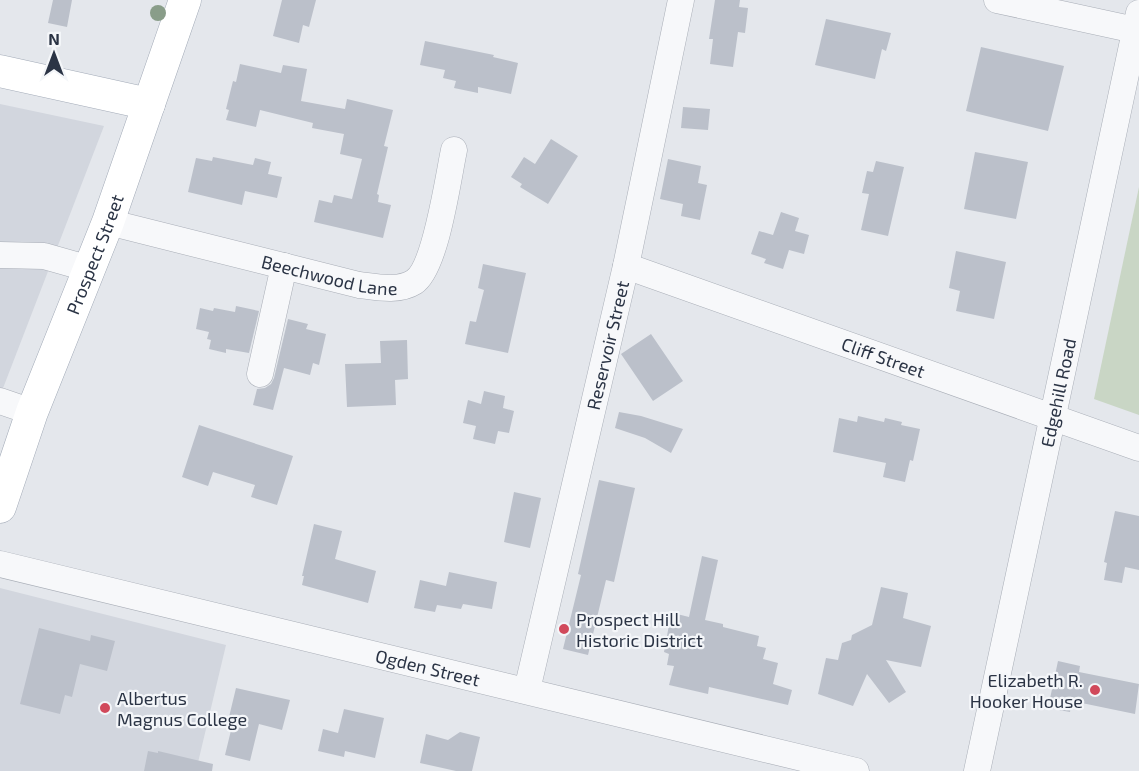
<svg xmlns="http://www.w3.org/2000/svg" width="1139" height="771" viewBox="0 0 1139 771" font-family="'Exo 2',sans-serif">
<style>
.built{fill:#d2d6de}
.green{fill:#c9d6c5}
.building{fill:#bbc0ca}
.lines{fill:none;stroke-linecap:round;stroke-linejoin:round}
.minor-casing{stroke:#a9aeb7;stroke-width:27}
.major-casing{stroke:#a3abb8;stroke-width:33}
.minor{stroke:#f7f8fa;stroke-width:26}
.major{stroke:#fff;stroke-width:32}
.tree{fill:#899d89}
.poi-dot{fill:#d1495b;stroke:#f4f6f9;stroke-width:2}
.labels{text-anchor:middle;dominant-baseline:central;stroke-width:4.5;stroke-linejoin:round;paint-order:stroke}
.street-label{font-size:18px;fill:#2b3445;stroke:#f4f6f9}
.poi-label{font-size:18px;fill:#2b3445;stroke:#f4f6f9;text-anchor:start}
</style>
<rect width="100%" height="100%" fill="#e4e7ec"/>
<path class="built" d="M 0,104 L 104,126 L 0,396 Z
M 0,588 L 226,645 L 196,771 L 0,771 Z"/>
<path class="green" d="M 1139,187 L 1139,415 L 1094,399 Z"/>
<path class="building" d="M 53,0 L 72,0 L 67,27 L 48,23 Z
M 282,0 L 316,0 L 309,27 L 303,25 L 299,43 L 273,36 Z
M 715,0 L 740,0 L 739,7 L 748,8 L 745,33 L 738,32 L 733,67 L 710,64 L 713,39 L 709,39 Z
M 826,19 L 891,33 L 886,51 L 882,49 L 875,79 L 815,65 Z
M 425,41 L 494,55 L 493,57 L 518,63 L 511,94 L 478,87 L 478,93 L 454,88 L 456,81 L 443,78 L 445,70 L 420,65 Z
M 981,47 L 1064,66 L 1048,131 L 966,111 Z
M 240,64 L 281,73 L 283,65 L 307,69 L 301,101 L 345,109 L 347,99 L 393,110 L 384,146 L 388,147 L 377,194 L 379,195 L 378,202 L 391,205 L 383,238 L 314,222 L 319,200 L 332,203 L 334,195 L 352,199 L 362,159 L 340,154 L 344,134 L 312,128 L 313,123 L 260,110 L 256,127 L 226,120 L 229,110 L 226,109 L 233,81 L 236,82 Z
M 683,107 L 710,109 L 708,130 L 681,128 Z
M 551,139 L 578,156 L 548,204 L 520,187 L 522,184 L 511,177 L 524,157 L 535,164 Z
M 975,152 L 1028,162 L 1016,219 L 964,209 Z
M 213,157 L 253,165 L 255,158 L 271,162 L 268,174 L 282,177 L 277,198 L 245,191 L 242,205 L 188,192 L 196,158 L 212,161 Z
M 668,159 L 701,166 L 698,183 L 707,185 L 700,220 L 681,216 L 683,204 L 660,199 Z
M 876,161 L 904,167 L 888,236 L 861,230 L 869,194 L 862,193 L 867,171 L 873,172 Z
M 781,212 L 799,218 L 795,231 L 809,235 L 804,254 L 789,250 L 783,269 L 764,263 L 766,259 L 751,254 L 759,231 L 773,235 Z
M 956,251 L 1006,262 L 994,319 L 956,311 L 960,291 L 949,288 Z
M 483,264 L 526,273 L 508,353 L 465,344 L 470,321 L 476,322 L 484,290 L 478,288 Z
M 236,306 L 259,311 L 249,353 L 226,349 L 226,353 L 209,349 L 211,340 L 207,339 L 209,332 L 196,329 L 200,308 L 213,311 L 214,308 L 235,312 Z
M 288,319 L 308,324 L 306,329 L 326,334 L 319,365 L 313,363 L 310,375 L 284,368 L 273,410 L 253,405 L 257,389 L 265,388 L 271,384 L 274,378 Z
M 651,334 L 683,381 L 653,401 L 621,354 Z
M 407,340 L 408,379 L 395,380 L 396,405 L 347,407 L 345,364 L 381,363 L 380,341 Z
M 484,391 L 505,396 L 503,408 L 514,411 L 509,433 L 498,431 L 495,444 L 473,439 L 476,426 L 463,423 L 468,400 L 481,404 Z
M 619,412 L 641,416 L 683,429 L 671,453 L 645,438 L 615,428 Z
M 858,416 L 884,422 L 885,418 L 902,422 L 901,425 L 920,429 L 913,461 L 910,460 L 905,482 L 883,477 L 886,463 L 833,452 L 839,418 L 857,422 Z
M 199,425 L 293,456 L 277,505 L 251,497 L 255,485 L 213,472 L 208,486 L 182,477 Z
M 599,480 L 635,488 L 614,582 L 606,580 L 588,655 L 563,649 L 581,575 L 578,574 Z
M 514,492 L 541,498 L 530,548 L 504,542 Z
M 1115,511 L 1139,516 L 1139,570 L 1125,567 L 1122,583 L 1104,580 L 1107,563 L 1104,562 Z
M 314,524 L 342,531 L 335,559 L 376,571 L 368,603 L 302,585 L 304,576 L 302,576 Z
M 702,556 L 718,560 L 705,620 L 723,624 L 723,627 L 759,636 L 757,646 L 766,648 L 763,659 L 778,663 L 773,684 L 792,690 L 788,705 L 709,687 L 708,694 L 669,685 L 674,666 L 667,665 L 669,654 L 664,652 L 669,625 L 674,626 L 677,614 L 689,617 Z
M 449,572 L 497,582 L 492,609 L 463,604 L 461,609 L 437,605 L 435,612 L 414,608 L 420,580 L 446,586 Z
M 881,587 L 908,593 L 903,618 L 931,626 L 921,667 L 886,660 L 906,692 L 889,703 L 867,674 L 853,706 L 818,694 L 826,658 L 838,660 L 842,643 L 851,640 L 852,635 L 872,625 Z
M 39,628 L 90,641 L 91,635 L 115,641 L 107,671 L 80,664 L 72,697 L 65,695 L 60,714 L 20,704 Z
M 1058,661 L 1080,666 L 1079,672 L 1139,684 L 1135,714 L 1072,701 L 1070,712 L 1048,708 Z
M 236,688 L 290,700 L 282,730 L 259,724 L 250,761 L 225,755 L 234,718 L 229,717 Z
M 344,709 L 384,718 L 375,758 L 345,751 L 344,757 L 318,751 L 323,729 L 338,733 Z
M 460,732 L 480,737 L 472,771 L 456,771 L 420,763 L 426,734 L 448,740 Z
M 148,751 L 158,753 L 158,751 L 213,764 L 212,771 L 144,771 Z"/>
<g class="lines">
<defs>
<g id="minor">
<path d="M 997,0 L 1135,30"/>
<path id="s1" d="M 108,222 L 359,285 C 376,287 398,292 414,282 C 436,268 448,178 454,150"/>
<path d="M 0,255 L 44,256 L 90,269"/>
<path id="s2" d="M 626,266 L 1139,448"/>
<path d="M 260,374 L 284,266"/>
<path d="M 0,401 L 32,412"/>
<path id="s3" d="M 0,564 L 856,771"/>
<path id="s4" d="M 527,690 L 626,266 L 681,0"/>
<path id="s5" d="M 977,771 L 1139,13"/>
</g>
<g id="major">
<path d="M 0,71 L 149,104"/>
<path id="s6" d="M 0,507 L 32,412 L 108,222 L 185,0"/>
</g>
</defs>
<use href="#minor" class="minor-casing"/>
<use href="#major" class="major-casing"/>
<use href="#minor" class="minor"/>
<use href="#major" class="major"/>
</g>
<circle class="tree" cx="158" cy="13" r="8"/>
<g class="poi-dot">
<circle cx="564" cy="629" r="6"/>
<circle cx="1095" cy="690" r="6"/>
<circle cx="105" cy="708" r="6"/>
</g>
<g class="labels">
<g class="street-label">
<text stroke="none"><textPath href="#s6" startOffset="270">Prospect Street</textPath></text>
<text stroke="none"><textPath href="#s1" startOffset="228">Beechwood Lane</textPath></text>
<text stroke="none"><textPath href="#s4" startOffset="354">Reservoir Street</textPath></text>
<text stroke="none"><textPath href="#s2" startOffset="273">Cliff Street</textPath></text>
<text stroke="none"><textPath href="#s5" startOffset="387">Edgehill Road</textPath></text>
<text stroke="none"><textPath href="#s3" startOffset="440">Ogden Street</textPath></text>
</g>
<g class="poi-label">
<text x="576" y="619">Prospect Hill<tspan x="576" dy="21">Historic District</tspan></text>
<text x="1083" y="680" text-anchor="end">Elizabeth R.<tspan x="1083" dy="21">Hooker House</tspan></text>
<text x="117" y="698">Albertus<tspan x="117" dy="21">Magnus College</tspan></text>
</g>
</g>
<g transform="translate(54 54)" stroke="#f4f6f9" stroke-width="4.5" paint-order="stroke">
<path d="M0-4.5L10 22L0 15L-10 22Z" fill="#2b3445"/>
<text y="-9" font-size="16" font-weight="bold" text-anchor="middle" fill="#2b3445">N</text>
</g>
</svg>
